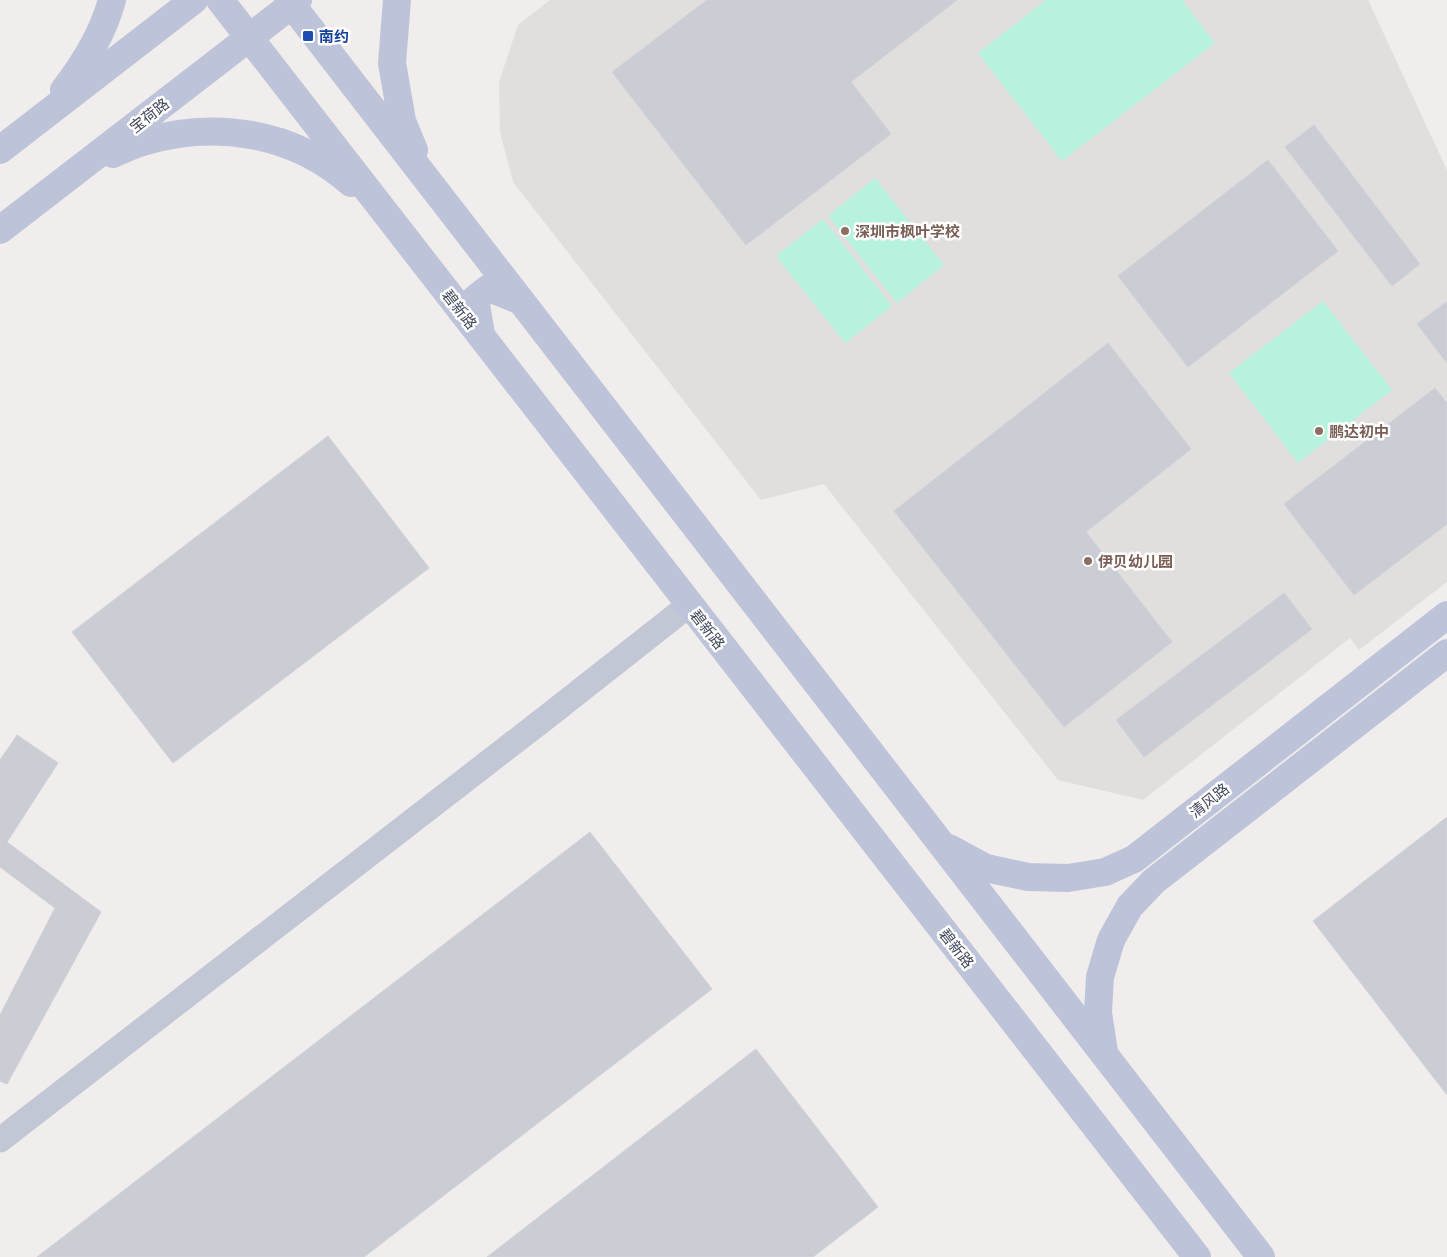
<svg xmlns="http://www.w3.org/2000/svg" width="1447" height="1257" viewBox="0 0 1447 1257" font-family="'Exo 2','Noto Sans SC',sans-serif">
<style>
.education{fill:#e1dede}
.green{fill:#b6f2dd}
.building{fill:#cbcdd5;stroke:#d0d0d9}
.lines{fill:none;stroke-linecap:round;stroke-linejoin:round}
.street{stroke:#c1c7d5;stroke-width:25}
.secondary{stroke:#bdc3d8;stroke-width:28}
.transit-dot{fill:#1a4fb4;stroke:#fff;stroke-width:2}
.education-dot{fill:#8d6e63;stroke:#fff;stroke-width:2}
.labels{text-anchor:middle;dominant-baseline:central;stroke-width:5;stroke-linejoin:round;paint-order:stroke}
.transit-label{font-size:15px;font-weight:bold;fill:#164399;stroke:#fff;text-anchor:start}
.street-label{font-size:15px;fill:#434a5b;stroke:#fff}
.education-label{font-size:15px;font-weight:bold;fill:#785e54;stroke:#fff;text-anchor:start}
</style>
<rect width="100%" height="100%" fill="#f0edec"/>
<path class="education" d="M 550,0 L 1368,0 L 1447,170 L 1447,582 L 1359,650 L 1350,638 L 1143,800 L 1058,780 L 824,484 L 761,500 L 513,182 L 500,132 L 499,82 L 518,25 Z"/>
<path class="green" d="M 1046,0 L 1182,0 L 1215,43 L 1062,161 L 978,53 Z
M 875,178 L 944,265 L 897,303 L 828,216 Z
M 823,219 L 892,306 L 845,343 L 776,256 Z
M 1323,301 L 1392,390 L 1298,463 L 1229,373 Z"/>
<path class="building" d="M 707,0 L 957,0 L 851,82 L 891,134 L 746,245 L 612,72 Z
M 1314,125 L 1420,264 L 1392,286 L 1285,147 Z
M 1268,160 L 1338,251 L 1188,367 L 1118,276 Z
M 1446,302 L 1447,304 L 1447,363 L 1417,324 Z
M 1108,343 L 1191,449 L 1086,532 L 1172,642 L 1064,727 L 894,511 Z
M 1435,388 L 1447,403 L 1447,524 L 1354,595 L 1284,504 Z
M 328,436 L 429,568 L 173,763 L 72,632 Z
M 1284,593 L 1312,629 L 1144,757 L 1116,720 Z
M 17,735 L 58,763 L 7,842 L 101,912 L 7,1084 L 0,1081 L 0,1015 L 55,908 L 0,867 L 0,760 Z
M 1447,817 L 1447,1095 L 1313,921 Z
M 590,832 L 712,989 L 364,1257 L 37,1257 Z
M 756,1049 L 878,1207 L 813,1257 L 487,1257 Z"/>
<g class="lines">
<path class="street" d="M 0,1140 L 548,716 L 689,605"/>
<path class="secondary" d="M 220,0 L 1197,1257
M 288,0 L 1261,1257
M 397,0 L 392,63 L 402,121 L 414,150
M 64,90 C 85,63 103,33 112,0
M 0,150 L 194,0
M 113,154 C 122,150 132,145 142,142 C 215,120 293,132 351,183
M 0,230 L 298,0
M 481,334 L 475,299 L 489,288 L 519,300
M 949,848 L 986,868 L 1028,877 L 1068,878 L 1105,872 L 1134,859 L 1447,615
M 1104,1052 L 1098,1013 L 1100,977 L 1111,940 L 1130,906 L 1154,881 L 1447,653"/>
</g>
<rect class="transit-dot" x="302" y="30" width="12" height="12" rx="2.5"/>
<g class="education-dot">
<circle cx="845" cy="231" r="5"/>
<circle cx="1319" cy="431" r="5"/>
<circle cx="1088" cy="561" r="5"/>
</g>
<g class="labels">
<g class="transit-label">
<text x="319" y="36">南约</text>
</g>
<g class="street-label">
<text transform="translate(149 115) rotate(-38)">宝荷路</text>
<text transform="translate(460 309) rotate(52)">碧新路</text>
<text transform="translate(708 629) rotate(52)">碧新路</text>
<text transform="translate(1209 800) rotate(-38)">清风路</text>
<text transform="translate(957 948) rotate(52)">碧新路</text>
</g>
<g class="education-label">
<text x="855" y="231">深圳市枫叶学校</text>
<text x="1329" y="431">鹏达初中</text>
<text x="1098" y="561">伊贝幼儿园</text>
</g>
</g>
</svg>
